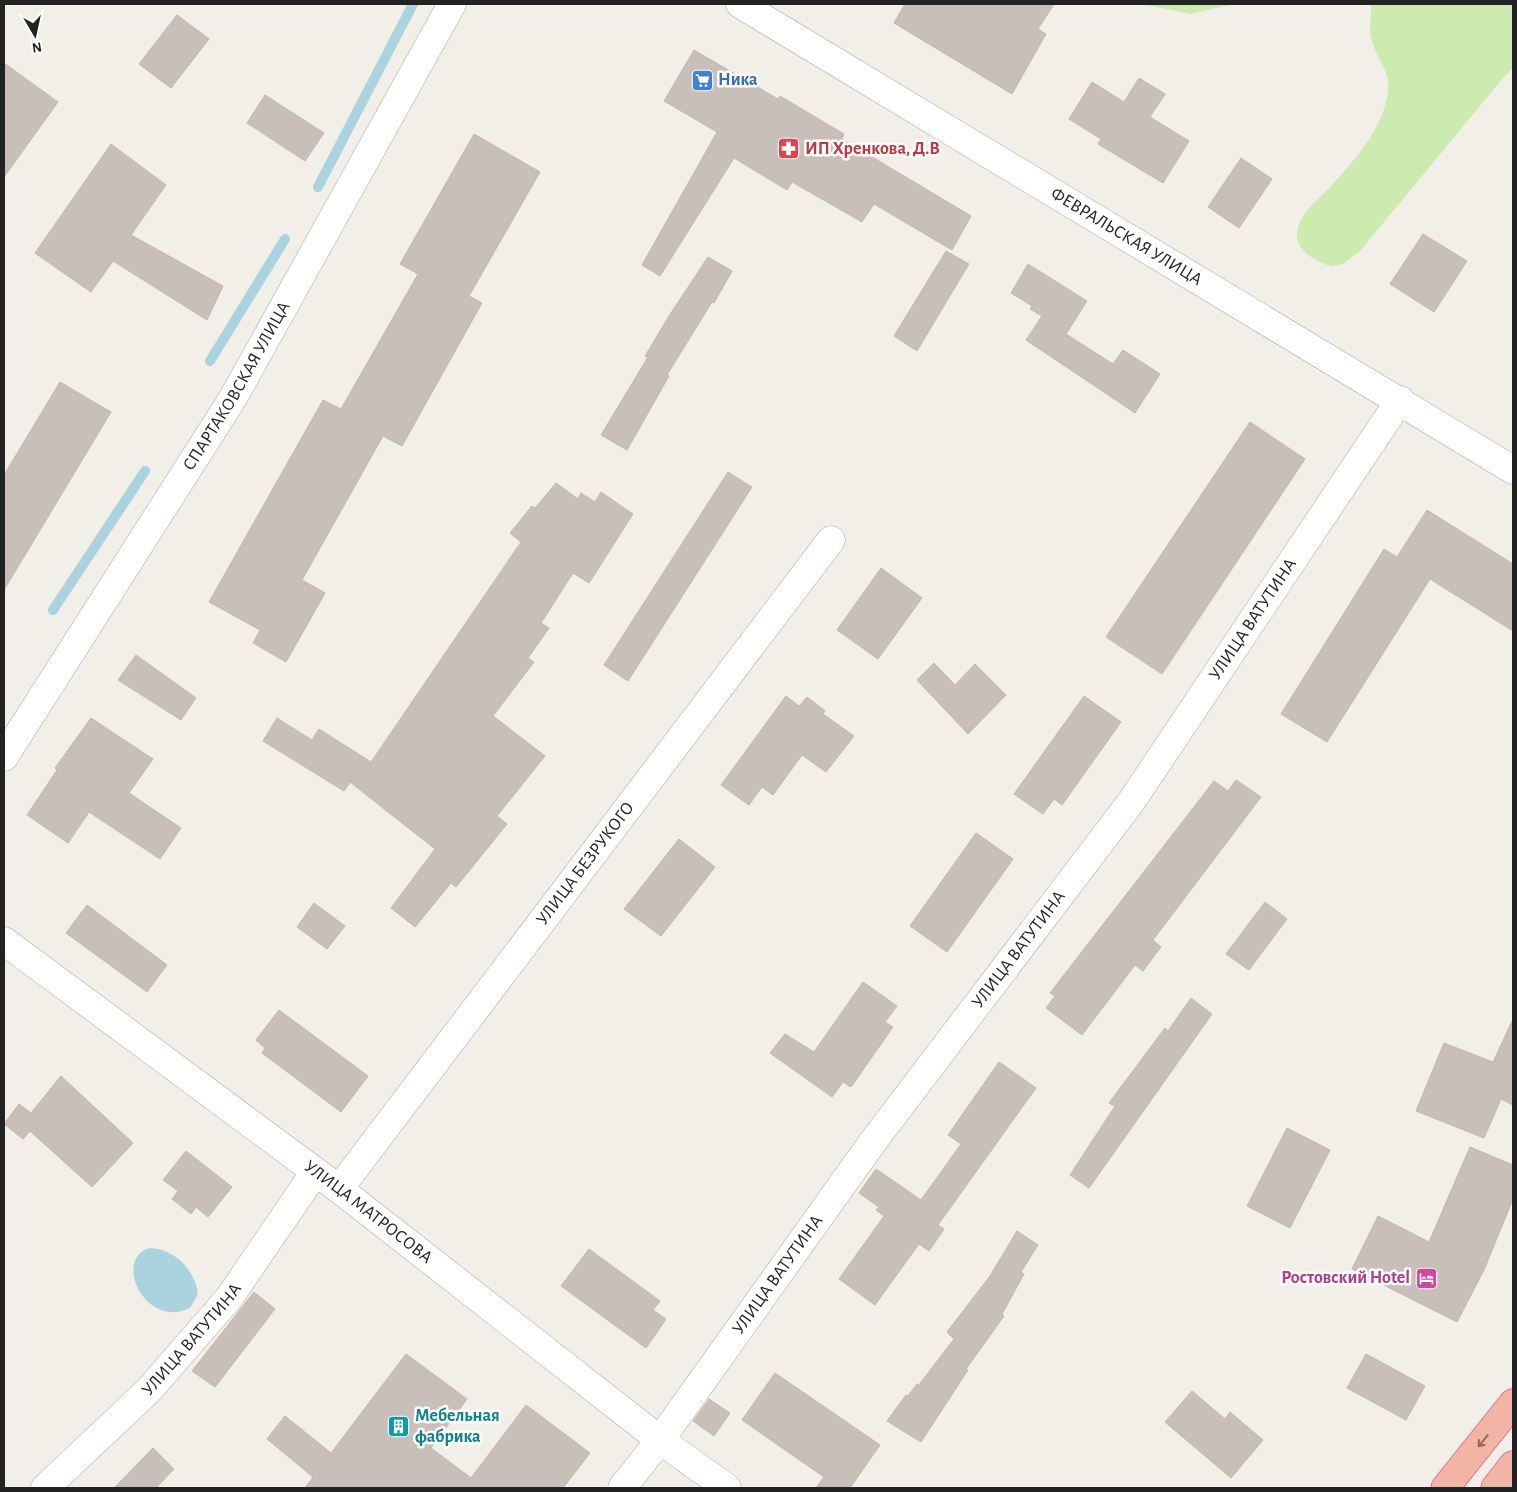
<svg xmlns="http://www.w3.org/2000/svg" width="1517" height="1492" viewBox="0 0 1517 1492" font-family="'Alegreya Sans',sans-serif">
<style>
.grass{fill:#cdebb0}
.water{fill:#aad3df}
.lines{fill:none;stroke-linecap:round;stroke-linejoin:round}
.stream{stroke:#aad3df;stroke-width:10}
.building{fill:#c7bfb8;stroke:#c4b6ab}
.minor-casing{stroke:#a9a9a9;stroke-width:29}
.trunk-casing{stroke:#dc2a67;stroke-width:29}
.minor{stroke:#fff;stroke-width:28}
.trunk{stroke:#f2b4a3;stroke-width:28}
.oneway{stroke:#8a6b62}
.labels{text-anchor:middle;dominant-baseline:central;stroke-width:5;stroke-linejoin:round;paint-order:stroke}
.shop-label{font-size:18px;font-weight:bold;fill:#366cbe;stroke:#fff;text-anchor:start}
.health-label{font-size:18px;font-weight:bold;fill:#be3a42;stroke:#fff;text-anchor:start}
.street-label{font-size:18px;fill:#222;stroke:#fff}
.hotel-label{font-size:18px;font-weight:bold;fill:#b23c85;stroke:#fff;text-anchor:end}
.culture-label{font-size:18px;font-weight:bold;fill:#0d838f;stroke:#fff;text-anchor:start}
</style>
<rect width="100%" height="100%" fill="#f2efe9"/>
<path class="grass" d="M 1141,4 L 1234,4 L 1191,14 Z
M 1371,4 L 1513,4 L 1513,68 L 1504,77 L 1360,251 C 1350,258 1340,270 1327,265 C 1312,259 1292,248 1298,228 C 1303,210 1319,199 1331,186 C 1352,163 1379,133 1386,102 C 1394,70 1379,66 1372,41 C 1368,29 1372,17 1371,4 Z"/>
<path class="water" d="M 150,1248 C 175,1249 195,1270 198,1294 L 190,1308 C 145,1330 112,1258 150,1248 Z"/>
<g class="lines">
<path class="stream" d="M 318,187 L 413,4
M 210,361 L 285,239
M 53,610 L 145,471"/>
</g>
<path class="building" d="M 905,4 L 1054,4 L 1038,29 L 1046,34 L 1012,94 L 894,23 Z
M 177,15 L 209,39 L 171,88 L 139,64 Z
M 694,50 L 778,99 L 780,96 L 844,134 L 842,139 L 971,216 L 952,250 L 874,204 L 862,222 L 792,182 L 787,190 L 734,158 L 660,276 L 642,265 L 717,132 L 664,101 Z
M 4,63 L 58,102 L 4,177 Z
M 1139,78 L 1165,94 L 1150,117 L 1189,141 L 1163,183 L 1098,144 L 1101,139 L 1069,119 L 1092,82 L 1124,102 Z
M 265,95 L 324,133 L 305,161 L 247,123 Z
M 474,134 L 540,172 L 469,296 L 482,303 L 402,446 L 383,436 L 302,580 L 325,593 L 286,662 L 253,643 L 260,630 L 209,602 L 323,400 L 341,409 L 418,274 L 400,264 Z
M 111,144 L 166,185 L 131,235 L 223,286 L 207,320 L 113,261 L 91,292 L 35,253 Z
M 1241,158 L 1272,179 L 1239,228 L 1208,207 Z
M 1423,234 L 1467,261 L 1434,312 L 1390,284 Z
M 946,251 L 969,264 L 917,351 L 894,336 Z
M 708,257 L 732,271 L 714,303 L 712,302 L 667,375 L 669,376 L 627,450 L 601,435 L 648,357 L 645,356 L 669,316 Z
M 1028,264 L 1087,301 L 1066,334 L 1113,364 L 1123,350 L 1160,374 L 1135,413 L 1026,340 L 1042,316 L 1030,309 L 1032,306 L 1011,293 Z
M 60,382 L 111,412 L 4,590 L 4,475 Z
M 1250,422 L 1305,459 L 1162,674 L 1106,637 Z
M 728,472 L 752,487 L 628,681 L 604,665 Z
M 556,483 L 578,499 L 581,493 L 595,502 L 601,492 L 633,514 L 589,583 L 573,573 L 541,623 L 549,628 L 528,658 L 534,662 L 493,716 L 545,756 L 497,816 L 507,824 L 456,887 L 451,883 L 415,927 L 391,908 L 435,849 L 350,782 L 344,791 L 263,741 L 277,718 L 312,740 L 319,729 L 371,762 L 521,542 L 510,533 L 532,506 L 535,508 Z
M 1427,510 L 1513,564 L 1513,631 L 1430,579 L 1327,742 L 1281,714 L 1384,549 L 1397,557 Z
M 881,568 L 922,598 L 878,659 L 837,630 Z
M 136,655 L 196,698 L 181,720 L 118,680 Z
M 934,663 L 955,685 L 975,664 L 1006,695 L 968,734 L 917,680 Z
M 786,696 L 799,706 L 807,697 L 825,711 L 823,714 L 854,736 L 826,772 L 802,755 L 773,795 L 762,787 L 749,805 L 721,785 Z
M 1084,696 L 1121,722 L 1062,805 L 1054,799 L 1043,814 L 1014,794 Z
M 91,718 L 153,759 L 129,793 L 181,828 L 160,859 L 89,812 L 68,843 L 27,815 L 57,770 L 55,768 Z
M 1236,780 L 1261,797 L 1153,940 L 1161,947 L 1143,971 L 1135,965 L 1082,1035 L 1046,1008 L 1055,996 L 1050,993 L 1214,781 L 1228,791 Z
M 976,833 L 1013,859 L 947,952 L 910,926 Z
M 679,839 L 715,867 L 661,936 L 624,909 Z
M 1265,902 L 1287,919 L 1249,970 L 1226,954 Z
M 314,903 L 345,926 L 327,949 L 297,927 Z
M 87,905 L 167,965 L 147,992 L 66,933 Z
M 863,982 L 897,1006 L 885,1022 L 893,1027 L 851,1087 L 843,1082 L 832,1097 L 770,1053 L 785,1034 L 814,1052 Z
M 1191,998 L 1212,1014 L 1089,1188 L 1070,1175 L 1115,1106 L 1109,1103 L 1165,1028 L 1168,1031 Z
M 279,1010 L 368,1076 L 341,1112 L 262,1053 L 265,1048 L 256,1040 Z
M 1513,1019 L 1513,1105 L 1501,1099 L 1484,1138 L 1416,1111 L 1444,1043 L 1493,1062 Z
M 999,1062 L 1036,1088 L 938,1225 L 944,1229 L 929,1251 L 919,1244 L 875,1305 L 839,1279 L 884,1216 L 876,1210 L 879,1207 L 859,1193 L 876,1169 L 921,1200 L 961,1144 L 948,1135 Z
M 61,1076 L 133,1143 L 92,1187 L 30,1131 L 23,1139 L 4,1124 L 19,1104 L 31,1113 Z
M 1287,1128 L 1330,1150 L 1290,1228 L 1247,1206 Z
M 1470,1147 L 1513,1165 L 1513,1199 L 1484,1270 L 1457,1322 L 1352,1269 L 1378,1216 L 1429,1242 Z
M 186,1151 L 232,1187 L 208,1217 L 196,1207 L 191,1214 L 172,1199 L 178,1191 L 163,1180 Z
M 1017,1231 L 1038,1245 L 1021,1272 L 1024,1274 L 1002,1314 L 1004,1316 L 966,1369 L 968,1370 L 921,1442 L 887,1421 L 906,1395 L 908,1396 L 917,1384 L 918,1386 L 954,1339 L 947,1332 L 990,1276 Z
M 589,1249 L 660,1301 L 653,1310 L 666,1319 L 646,1348 L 561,1286 Z
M 254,1292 L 275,1309 L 215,1387 L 192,1371 Z
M 406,1354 L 467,1399 L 431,1448 L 471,1478 L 526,1405 L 590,1453 L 563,1488 L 305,1488 L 313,1477 L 267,1439 L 285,1416 L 331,1453 Z
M 1366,1354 L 1425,1386 L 1406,1420 L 1347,1388 Z
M 775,1373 L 880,1445 L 850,1488 L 816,1488 L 824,1477 L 742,1420 Z
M 1192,1391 L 1225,1419 L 1230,1412 L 1263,1440 L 1231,1478 L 1165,1422 Z
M 709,1399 L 730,1413 L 714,1436 L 693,1421 Z
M 153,1448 L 174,1469 L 156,1488 L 114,1488 Z"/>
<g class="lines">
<defs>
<g id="minor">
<path id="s1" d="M 740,4 L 1513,470"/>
<path id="s2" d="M 4,757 L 233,398 L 452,4"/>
<path id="s3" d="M 4,941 L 339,1189 L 660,1440 L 727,1488"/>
<path id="s4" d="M 339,1189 L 831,540"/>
<path id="s5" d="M 45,1488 L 148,1391 L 229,1298 L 315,1172"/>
<path id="s6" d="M 622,1488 L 660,1440 L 872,1143 L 1131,802 L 1400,400"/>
</g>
<path id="trunk" d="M 1445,1488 L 1513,1403
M 1495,1488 L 1513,1465"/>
</defs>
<use href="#minor" class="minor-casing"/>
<use href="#trunk" class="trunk-casing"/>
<use href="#minor" class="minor"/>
<use href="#trunk" class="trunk"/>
</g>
<defs><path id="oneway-shaft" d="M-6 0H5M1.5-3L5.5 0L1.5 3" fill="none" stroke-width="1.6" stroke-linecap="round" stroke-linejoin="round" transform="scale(1.25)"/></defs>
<use class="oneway" href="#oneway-shaft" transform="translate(1483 1441) rotate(129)"/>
<defs>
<symbol id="supermarket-square" viewBox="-11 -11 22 22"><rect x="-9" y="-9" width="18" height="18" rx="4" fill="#3f7fe0" stroke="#fff"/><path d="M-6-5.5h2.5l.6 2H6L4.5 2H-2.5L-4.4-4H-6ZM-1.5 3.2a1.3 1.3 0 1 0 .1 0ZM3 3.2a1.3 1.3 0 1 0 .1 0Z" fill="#fff"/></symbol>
<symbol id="pharmacy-square" viewBox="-11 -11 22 22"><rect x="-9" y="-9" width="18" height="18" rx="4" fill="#e0444e" stroke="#fff"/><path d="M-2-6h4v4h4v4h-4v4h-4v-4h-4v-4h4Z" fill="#fff"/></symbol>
<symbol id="hotel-square" viewBox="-11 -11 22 22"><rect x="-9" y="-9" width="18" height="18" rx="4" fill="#d1479c" stroke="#fff"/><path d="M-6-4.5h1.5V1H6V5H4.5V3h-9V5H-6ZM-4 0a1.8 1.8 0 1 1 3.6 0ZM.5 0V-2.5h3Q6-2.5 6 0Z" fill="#fff"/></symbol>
<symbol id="building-square" viewBox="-11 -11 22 22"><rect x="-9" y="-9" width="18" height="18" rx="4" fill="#0f9aa8" stroke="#fff"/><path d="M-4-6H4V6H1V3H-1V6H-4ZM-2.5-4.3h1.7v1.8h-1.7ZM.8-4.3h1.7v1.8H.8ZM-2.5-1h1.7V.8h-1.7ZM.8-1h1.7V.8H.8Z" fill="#fff"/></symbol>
</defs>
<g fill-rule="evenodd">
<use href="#supermarket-square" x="690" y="68" width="25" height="25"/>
<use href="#pharmacy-square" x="776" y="136" width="25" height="25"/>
<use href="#hotel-square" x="1414" y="1266" width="25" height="25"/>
<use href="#building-square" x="386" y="1414" width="25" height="25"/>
</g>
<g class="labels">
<g class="shop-label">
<text x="718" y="80">Ника</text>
</g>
<g class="health-label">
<text x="805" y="149">ИП Хренкова, Д.В</text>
</g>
<g class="street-label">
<text stroke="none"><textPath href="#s1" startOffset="451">ФЕВРАЛЬСКАЯ УЛИЦА</textPath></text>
<text stroke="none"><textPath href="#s2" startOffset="438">СПАРТАКОВСКАЯ УЛИЦА</textPath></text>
<text stroke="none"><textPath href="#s6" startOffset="1074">УЛИЦА ВАТУТИНА</textPath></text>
<text stroke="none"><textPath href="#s4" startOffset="408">УЛИЦА БЕЗРУКОГО</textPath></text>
<text stroke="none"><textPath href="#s6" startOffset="669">УЛИЦА ВАТУТИНА</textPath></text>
<text stroke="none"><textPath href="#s3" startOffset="454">УЛИЦА МАТРОСОВА</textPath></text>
<text stroke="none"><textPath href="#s6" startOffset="264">УЛИЦА ВАТУТИНА</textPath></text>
<text stroke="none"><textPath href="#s5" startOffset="209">УЛИЦА ВАТУТИНА</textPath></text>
</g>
<g class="hotel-label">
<text x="1410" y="1278">Ростовский Hotel</text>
</g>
<g class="culture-label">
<text x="415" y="1416">Мебельная<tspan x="415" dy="21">фабрика</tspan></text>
</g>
</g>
<rect width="1517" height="1492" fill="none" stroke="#222222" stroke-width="10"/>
<g transform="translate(35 35) rotate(171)" stroke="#ffffff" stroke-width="4" paint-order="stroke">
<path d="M0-4L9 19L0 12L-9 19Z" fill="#222222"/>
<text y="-8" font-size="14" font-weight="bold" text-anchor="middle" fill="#222222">N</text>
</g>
</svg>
